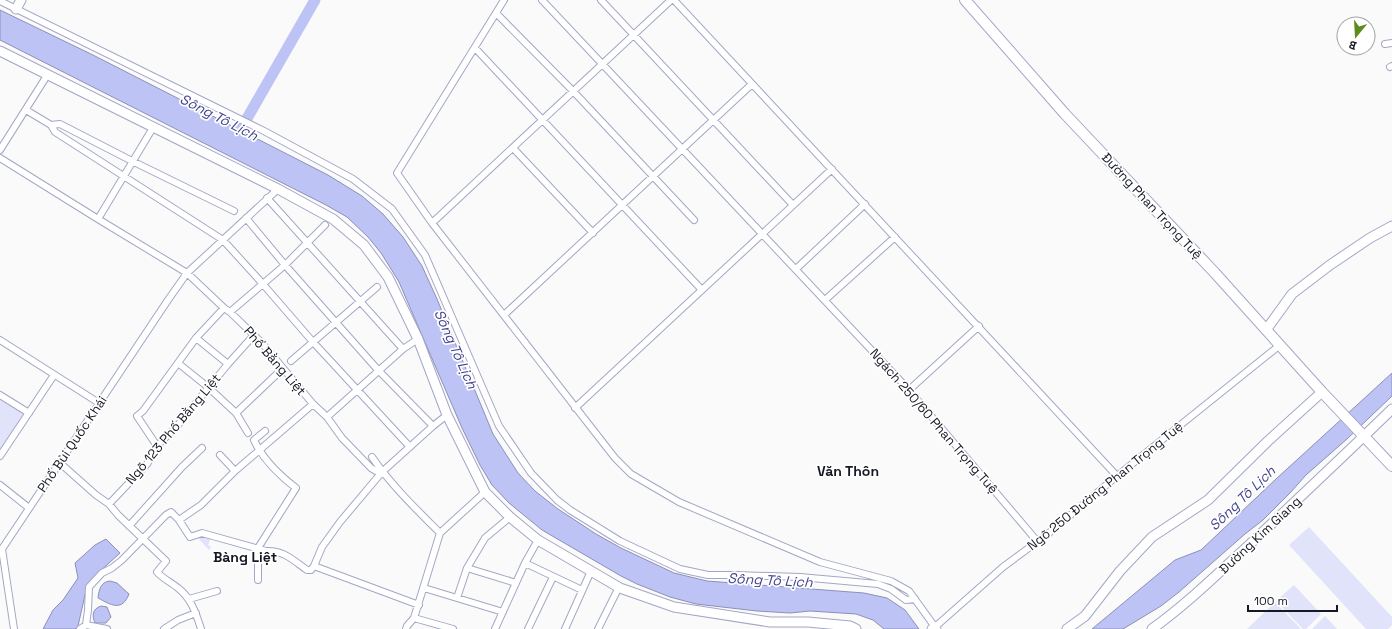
<svg xmlns="http://www.w3.org/2000/svg" width="1392" height="629" viewBox="0 0 1392 629" font-family="'Space Grotesk',sans-serif">
<style>
.green{fill:#e0e3f9}
.water{fill:#bec3f6;stroke:#8c90b7}
.lines{fill:none;stroke-linecap:round;stroke-linejoin:round}
.river{stroke:#bec3f6;stroke-width:11}
.street-casing{stroke:#a3a7c6;stroke-width:8}
.secondary-casing{stroke:#a3a7c6;stroke-width:11}
.primary-casing{stroke:#a3a7c6;stroke-width:12}
.street{stroke:#fff;stroke-width:6}
.secondary{stroke:#fff;stroke-width:9}
.primary{stroke:#fff;stroke-width:10}
.labels{text-anchor:middle;dominant-baseline:central;stroke-width:3.5;stroke-linejoin:round;paint-order:stroke}
.street-label{font-size:13px;fill:#161823;stroke:#fff}
.water-label{font-size:14px;font-style:italic;fill:#44458e;stroke:#fff}
.neighbourhood-label{font-size:14px;font-weight:bold;fill:#161823;stroke:#fff}
</style>
<rect width="100%" height="100%" fill="#fafafa"/>
<path class="green" d="M 0,395 L 29,413 L 0,456 Z
M 1309,527 L 1392,617 L 1392,625 L 1388,629 L 1366,629 L 1289,545 Z
M 196,535 L 211,538 L 208,545 L 211,547 L 209,550 L 196,536 Z
M 1294,585 L 1321,614 L 1306,629 L 1303,629 L 1276,601 Z
M 1275,602 L 1301,629 L 1247,629 Z
M 1325,616 L 1337,629 L 1312,629 Z"/>
<path class="water" d="M 0,10 L 93,55 L 328,175 L 362,196 L 383,214 L 403,237 L 422,266 L 437,299 L 493,434 L 518,473 L 535,491 L 558,509 L 596,534 L 621,548 L 674,573 L 707,581 L 864,593 L 887,598 L 905,610 L 919,629 L 884,629 L 873,620 L 856,614 L 810,611 L 790,613 L 757,611 L 696,604 L 670,597 L 637,584 L 621,576 L 542,530 L 509,503 L 492,485 L 480,465 L 462,428 L 399,282 L 391,269 L 381,253 L 368,237 L 347,217 L 326,205 L 0,40 Z
M 1392,373 L 1392,396 L 1347,439 L 1306,475 L 1290,493 L 1263,520 L 1245,534 L 1179,592 L 1161,606 L 1123,629 L 1092,629 L 1175,560 L 1201,550 L 1276,479 Z
M 106,539 L 120,553 L 98,573 L 87,586 L 78,626 L 75,629 L 43,629 L 53,610 L 63,600 L 78,578 L 75,563 L 95,545 Z
M 110,581 L 117,583 L 129,594 C 122,612 111,605 98,598 C 99,589 101,582 110,581 Z
M 101,606 L 107,607 L 111,617 L 106,623 L 95,623 C 92,616 92,609 101,606 Z"/>
<g class="lines">
<path class="river" d="M 234,141 L 315,0"/>
<defs>
<path id="street" d="M 504,0 L 397,173 L 432,223 L 615,458 L 631,474 L 679,502 L 820,562 L 891,581 L 909,591 L 935,627 L 1003,567 L 1049,533 L 1117,476 L 1280,345
M 542,0 L 909,390 L 1037,541
M 601,0 L 793,205
M 674,0 L 1117,476
M 0,1 L 264,131 L 353,179 L 392,209 L 425,255 L 499,426 L 531,473 L 557,500 L 570,510 L 620,541 L 680,569 L 708,575 L 735,575 L 800,577 L 878,584 L 891,589 L 906,600 L 915,599
M 496,13 L 573,91 L 694,220
M 1385,44 L 1392,43
M 475,48 L 702,290
M 1390,67 L 1392,66
M 26,110 L 51,125 L 55,132 L 223,240 L 262,283 L 313,342 L 410,447
M 51,125 L 60,124 L 132,161 L 234,211
M 513,148 L 593,233
M 0,150 L 48,74
M 0,158 L 98,219 L 187,273 L 224,308 L 230,312 L 262,343 L 313,404 L 327,417 L 342,438 L 371,468 L 376,471 L 382,472
M 267,198 L 403,349
M 246,218 L 285,265 L 378,370 L 433,426
M 98,219 L 154,126
M 432,223 L 671,0
M 796,269 L 865,204
M 825,300 L 895,237
M 230,312 L 285,265 L 325,225
M 504,315 L 752,84
M 196,338 L 228,364
M 0,340 L 99,403
M 291,361 L 377,287
M 178,363 L 209,388 L 236,413 L 248,433
M 909,390 L 979,326
M 0,395 L 29,413
M 575,408 L 832,169
M 236,413 L 278,373 L 285,372
M 327,417 L 403,349 L 418,339
M 157,446 L 137,416 L 143,411 L 196,338 L 224,308
M 220,455 L 235,471
M 0,456 L 54,375
M 372,457 C 391,485 416,509 440,533 L 414,618 L 407,626 L 406,629
M 60,463 L 96,495 L 109,504 L 118,515 L 166,561 L 157,572 C 163,579 171,582 178,588 C 191,598 196,613 201,629
M 0,485 L 29,508
M 109,504 L 147,464 L 157,446 L 177,426 L 228,364 L 254,335
M 179,520 L 201,505 L 235,471 L 313,404
M 129,526 L 182,467 L 202,448
M 440,533 L 485,492
M 258,548 L 296,488 C 279,475 263,460 254,440 L 265,431
M 258,548 L 258,580
M 525,563 L 582,590
M 467,568 L 516,583
M 424,588 L 503,612
M 457,598 L 467,568 L 485,538 L 510,517
M 189,599 L 217,591
M 419,605 L 314,566 L 322,547 L 340,522 L 382,472 L 433,426 L 447,415
M 414,618 L 453,629
M 86,625 L 107,629
M 14,629 L 2,549 L 168,300 L 187,273 L 278,189
M 80,629 L 86,625 L 88,610 L 89,587 L 102,573 L 112,568 L 122,560 L 166,515 L 171,512 L 179,520 L 190,537 L 202,533 L 266,551 C 284,550 294,561 307,570 L 311,570 L 314,566
M 164,629 L 178,620 L 196,613
M 495,629 L 525,563 L 538,540
M 528,629 L 553,577
M 565,629 L 591,571
M 598,629 L 619,587"/>
<path id="secondary" d="M 16,9 L 21,0
M 0,51 L 278,189 L 333,219 L 364,245 L 388,277 L 418,339 L 447,415 L 485,492 L 510,517 L 538,540 L 620,588 L 674,607 L 770,622 L 808,622 L 850,626 L 856,629
M 1266,330 L 1292,294 L 1330,265 L 1370,238 L 1392,226
M 932,629 L 935,627 L 936,629
M 1067,629 L 1085,616 L 1120,571 L 1152,537 L 1208,500 L 1268,441 L 1322,392
M 1152,629 C 1187,604 1217,574 1249,545 C 1297,500 1345,455 1392,409"/>
<path id="primary" d="M 965,0 L 1065,114 L 1215,273 L 1322,392 L 1392,466"/>
</defs>
<use href="#street" class="street-casing"/>
<use href="#secondary" class="secondary-casing"/>
<use href="#primary" class="primary-casing"/>
<use href="#street" class="street"/>
<use href="#secondary" class="secondary"/>
<use href="#primary" class="primary"/>
</g>
<g class="labels">
<g class="street-label">
<text transform="translate(1152 206) rotate(47)">Đường Phan Trọng Tuệ</text>
<text transform="translate(275 361) rotate(49)">Phố Bằng Liệt</text>
<text transform="translate(934 421) rotate(49)">Ngách 250/60 Phan Trọng Tuệ</text>
<text transform="translate(173 429) rotate(-50)">Ngõ 123 Phố Bằng Liệt</text>
<text transform="translate(72 444) rotate(-56)">Phố Bùi Quốc Khái</text>
<text transform="translate(1105 486) rotate(-39)">Ngõ 250 Đường Phan Trọng Tuệ</text>
<text transform="translate(1260 535) rotate(-43)">Đường Kim Giang</text>
</g>
<g class="water-label">
<text transform="translate(219 117) rotate(27)">Sông Tô Lịch</text>
<text transform="translate(456 349) rotate(66)">Sông Tô Lịch</text>
<text transform="translate(1242 498) rotate(-44)">Sông Tô Lịch</text>
<text transform="translate(770 580) rotate(3)">Sông Tô Lịch</text>
</g>
<g class="neighbourhood-label">
<text x="848" y="471">Văn Thôn</text>
<text x="245" y="557">Bàng Liệt</text>
</g>
</g>
<g transform="translate(1356 36) rotate(198)"><circle r="19" fill="#ffffff" stroke="#a2a3a7"/>
<path d="M0-3L7 15L0 10L-7 15Z" fill="#5e8b1b"/>
<text y="-6" font-size="11" font-weight="bold" text-anchor="middle" fill="#161823">B</text>
</g>
<path d="M1248 605v6h89v-6" fill="none" stroke="#161823" stroke-width="2"/>
<text x="1254" y="605" font-size="12" fill="#161823" stroke="#ffffff" stroke-width="3" paint-order="stroke">100 m</text>
</svg>
